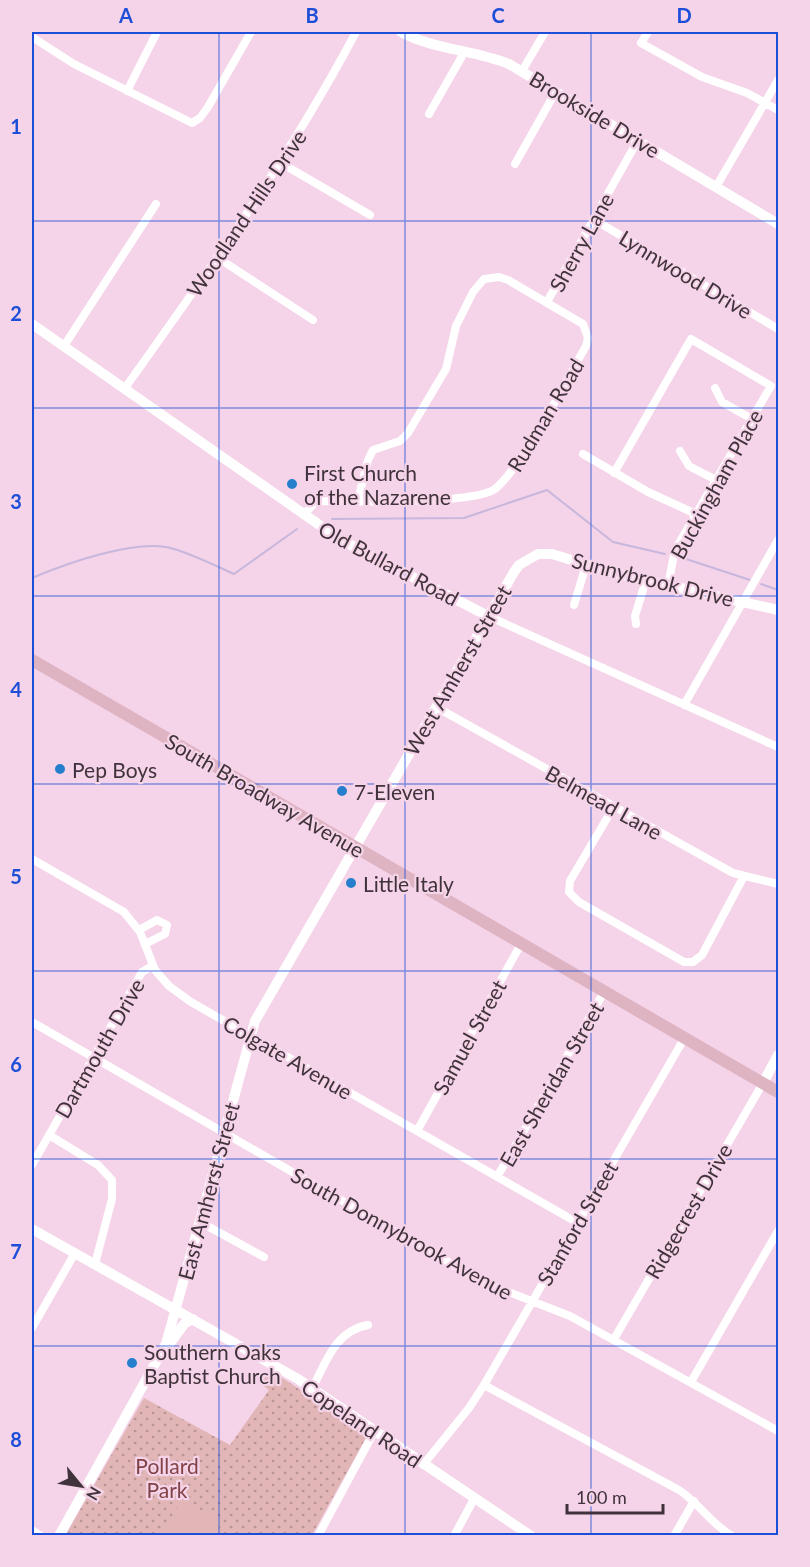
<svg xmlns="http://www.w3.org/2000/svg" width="810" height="1567" viewBox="0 0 810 1567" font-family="Lato,sans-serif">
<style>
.park{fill:url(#park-dots)}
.pitch{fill:#e2b6b7}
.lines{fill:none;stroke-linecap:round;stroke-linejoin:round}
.stream{stroke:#c7b7dd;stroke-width:2}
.street{stroke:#fff;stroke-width:8}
.secondary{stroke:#fff;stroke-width:10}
.primary{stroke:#deb3c2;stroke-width:12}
.grid{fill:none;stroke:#1d4ed8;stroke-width:1.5;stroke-opacity:0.55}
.poi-dot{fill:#267fcc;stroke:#f5d3e8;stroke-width:2}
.labels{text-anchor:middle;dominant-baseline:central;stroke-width:4.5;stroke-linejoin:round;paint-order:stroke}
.street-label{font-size:21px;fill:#40333b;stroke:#f5d3e8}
.poi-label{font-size:21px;fill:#40333b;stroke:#f5d3e8;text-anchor:start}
.park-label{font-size:21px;fill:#804245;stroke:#f5d3e8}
.neatline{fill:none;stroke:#1d4ed8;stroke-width:2}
.grid-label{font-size:20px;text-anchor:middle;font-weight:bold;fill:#1d4ed8}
</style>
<defs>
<pattern id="park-dots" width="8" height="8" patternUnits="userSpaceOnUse" patternTransform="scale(1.5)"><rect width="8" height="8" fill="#e2b6b7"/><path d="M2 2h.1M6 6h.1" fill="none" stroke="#b99596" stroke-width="1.8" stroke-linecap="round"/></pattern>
</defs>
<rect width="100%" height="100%" fill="#f5d3e8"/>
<path class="park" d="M 270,1370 L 364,1431 L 366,1438 L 312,1535 L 65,1536 L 144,1398 L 230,1445 L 269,1390 L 261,1384 Z"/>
<path class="pitch" d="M 182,1499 L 222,1522 L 215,1535 L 161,1535 Z"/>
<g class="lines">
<path class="stream" d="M 332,519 L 464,518 L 547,490 L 613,542 L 665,554
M 680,557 L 750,580
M 32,578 C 65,564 139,537 174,549 C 194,555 214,565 234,574 L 297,529
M 761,584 L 778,590"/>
<path class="street" d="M 648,32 L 641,43 L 702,77 L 747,93 L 778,110
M 32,37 L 74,64 L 192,123 L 200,118 L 208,107 L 251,32
M 522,71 L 545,32
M 127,91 L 157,32
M 429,114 L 465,51
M 281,163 L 370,215
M 515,164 L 556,91
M 716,187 L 778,80
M 593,219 L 778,329
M 218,258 L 313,320
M 547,302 L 638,140
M 64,346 L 156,204
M 125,388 C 208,272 289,158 356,32
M 715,388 L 722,402 L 752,419
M 680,451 L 689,466 L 716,480
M 583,454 L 648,492 L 696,514
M 614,473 L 691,339 L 771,386 L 675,550 L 668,585
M 303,515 L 317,501 C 350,501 472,505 495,489 C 503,483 510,473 516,465 C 543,427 563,386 586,346 L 588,338 L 583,324 L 508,280 L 499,277 L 484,279 L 473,292 L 456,326 L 446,369 L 408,433 L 400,441 L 373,450 L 368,460 L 358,500
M 574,605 L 586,565
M 488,616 L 778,747
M 636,624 L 635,616 L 646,580
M 684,705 L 778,540
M 436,707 L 733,873 L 778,884
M 613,808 L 570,881 L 569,892 L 579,902 L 684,962 L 693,962 L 702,955 L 744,876
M 32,859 L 124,912 L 140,932 L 155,970 L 169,986 L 191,1002 L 578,1223
M 139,930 L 157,920 L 167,925 L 165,934 L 145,944
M 32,1022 L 483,1282 L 570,1316 L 778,1431
M 417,1131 L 521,944
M 49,1135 L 98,1165 L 112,1180 L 112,1199 L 95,1264
M 32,1165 L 142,972 L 152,966
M 497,1177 L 604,992
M 200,1222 L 264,1257
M 32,1328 L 75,1253
M 614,1339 L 763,1083
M 691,1382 L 778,1231
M 484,1385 L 679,1490 C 699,1503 710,1523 732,1536
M 312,1389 C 326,1362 335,1331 368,1325
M 423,1465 L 469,1408 L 484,1385 L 685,1037
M 32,1530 L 41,1536
M 318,1536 L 374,1432
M 454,1536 L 474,1499
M 674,1536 L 694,1501"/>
<path class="secondary" d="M 401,32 C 435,50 474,50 509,64 L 778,224
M 32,324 L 341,540 L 488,616
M 763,1083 L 778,1055
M 32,1229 L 298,1379 L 531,1536
M 168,1346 L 184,1324 L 193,1319
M 59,1536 L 166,1344 L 255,1021 L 514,572 L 519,565 L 538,554 L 552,554 L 610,572 L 778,610"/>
<path class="primary" d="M 32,660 L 778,1092"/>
</g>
<path class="grid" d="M 219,32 L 219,1536M 405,32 L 405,1536M 591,32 L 591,1536M 32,221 L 778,221M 32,408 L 778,408M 32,596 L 778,596M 32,784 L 778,784M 32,971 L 778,971M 32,1159 L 778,1159M 32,1346 L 778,1346"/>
<g class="poi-dot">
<circle cx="292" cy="484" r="6"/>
<circle cx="60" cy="769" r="6"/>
<circle cx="342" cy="791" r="6"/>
<circle cx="351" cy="883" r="6"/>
<circle cx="132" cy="1363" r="6"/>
</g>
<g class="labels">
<g class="street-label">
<text transform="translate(595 114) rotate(31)">Brookside Drive</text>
<text transform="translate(246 213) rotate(-56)">Woodland Hills Drive</text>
<text transform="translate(581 242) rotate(-61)">Sherry Lane</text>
<text transform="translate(686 274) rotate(31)">Lynnwood Drive</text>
<text transform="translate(545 415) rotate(-59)">Rudman Road</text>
<text transform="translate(716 484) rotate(-61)">Buckingham Place</text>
<text transform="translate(389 563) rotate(28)">Old Bullard Road</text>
<text transform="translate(653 579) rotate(14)">Sunnybrook Drive</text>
<text transform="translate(457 670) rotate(-60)">West Amherst Street</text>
<text transform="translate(265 795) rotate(30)">South Broadway Avenue</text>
<text transform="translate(604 802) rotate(29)">Belmead Lane</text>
<text transform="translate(469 1037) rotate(-61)">Samuel Street</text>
<text transform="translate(99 1048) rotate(-60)">Dartmouth Drive</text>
<text transform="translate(288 1057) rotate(30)">Colgate Avenue</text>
<text transform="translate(551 1084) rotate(-60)">East Sheridan Street</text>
<text transform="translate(208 1191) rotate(-75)">East Amherst Street</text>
<text transform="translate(688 1211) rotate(-60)">Ridgecrest Drive</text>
<text transform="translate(577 1223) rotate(-60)">Stanford Street</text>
<text transform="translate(402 1233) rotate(29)">South Donnybrook Avenue</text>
<text transform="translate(362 1423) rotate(34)">Copeland Road</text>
</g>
<g class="poi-label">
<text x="304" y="472">First Church<tspan x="304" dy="24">of the Nazarene</tspan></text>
<text x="72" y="769">Pep Boys</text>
<text x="354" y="791">7-Eleven</text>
<text x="363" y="883">Little Italy</text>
<text x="144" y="1351">Southern Oaks<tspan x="144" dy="24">Baptist Church</tspan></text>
</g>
<g class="park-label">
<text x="167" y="1465">Pollard<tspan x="167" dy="24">Park</tspan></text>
</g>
</g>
<rect width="810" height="1567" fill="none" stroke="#f5d3e8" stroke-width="66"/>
<g transform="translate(81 1486) rotate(120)" stroke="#f5d3e8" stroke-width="4.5" paint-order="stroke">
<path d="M0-4.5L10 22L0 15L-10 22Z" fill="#40333b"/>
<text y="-9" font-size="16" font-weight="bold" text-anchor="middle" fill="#40333b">N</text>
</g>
<path d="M567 1504v9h96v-9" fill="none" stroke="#40333b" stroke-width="3"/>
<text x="576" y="1504" font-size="18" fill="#40333b" stroke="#f5d3e8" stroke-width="4.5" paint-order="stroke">100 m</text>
<rect x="33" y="33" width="744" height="1501" class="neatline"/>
<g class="grid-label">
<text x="126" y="23">A</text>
<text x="312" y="23">B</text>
<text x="498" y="23">C</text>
<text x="684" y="23">D</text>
<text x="16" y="134">1</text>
<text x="16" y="321">2</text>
<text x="16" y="509">3</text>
<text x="16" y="697">4</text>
<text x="16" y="884">5</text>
<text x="16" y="1072">6</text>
<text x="16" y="1259">7</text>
<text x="16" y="1447">8</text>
</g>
</svg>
